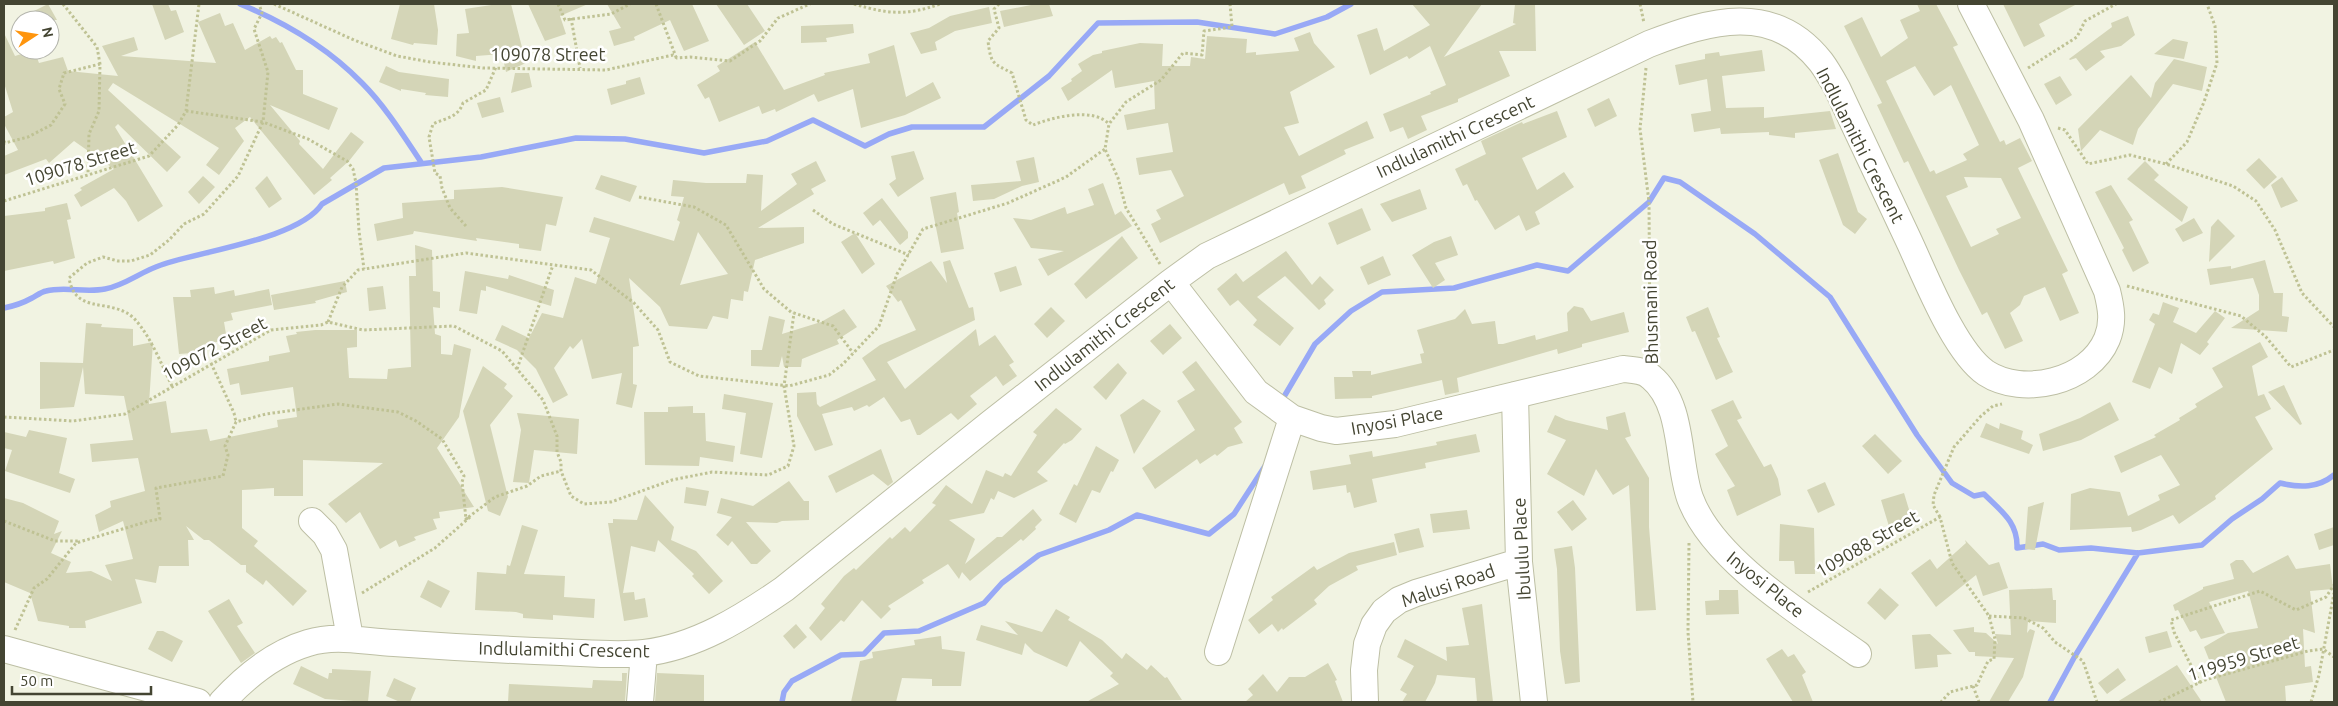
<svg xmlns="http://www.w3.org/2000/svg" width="2338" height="706" font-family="Ubuntu,sans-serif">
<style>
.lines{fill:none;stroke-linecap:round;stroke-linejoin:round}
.stream{stroke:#98a9f6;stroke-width:5.5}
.building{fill:#d4d5b7;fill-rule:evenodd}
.minor-casing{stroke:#bdbfa4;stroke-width:28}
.path{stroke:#bfc294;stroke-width:3;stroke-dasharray:2.5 2.5;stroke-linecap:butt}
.minor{stroke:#fff;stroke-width:26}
.labels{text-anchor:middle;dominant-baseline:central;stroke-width:5;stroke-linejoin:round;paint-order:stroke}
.street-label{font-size:18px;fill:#444532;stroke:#fff}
</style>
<rect width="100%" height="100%" fill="#f1f3e2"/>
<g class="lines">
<path class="stream" d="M240,4C284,22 328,48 362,83C385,106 403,135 421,162
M4,308C14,306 23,303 32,298C36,296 41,292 46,291C65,286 84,293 105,289C124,286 142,271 161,265C201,251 299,239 322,204L384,168L481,157L576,138L625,139L704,153L767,141L813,120L865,146L889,134L912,127H984L1049,76L1098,23L1197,22L1275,34L1327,17L1351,4
M1285,395L1315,344L1351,311L1382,292L1454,288L1537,265L1568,271L1649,202L1664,178L1680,182L1755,234L1830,297L1917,435L1952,483L1974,496L1984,494C2001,511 2018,522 2017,548L2043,544L2059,550L2091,548L2138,553L2202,545L2232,519L2262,499L2280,483C2300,488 2318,488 2334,475
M782,702L784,692L792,681L841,655L864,654L884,633L919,631L984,603L1002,583L1039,555L1109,530L1137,515L1209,534L1234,514L1265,466
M2050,702L2075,656L2138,553"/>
</g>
<path class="building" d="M48,4L57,20H16Z
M152,4H168L171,11L176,10L184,32L165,40Z
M400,4H434L438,30L437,45L414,43L413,45L391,39Z
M498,4H511L526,63L506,72L502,54L476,56V61L456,56L457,34L469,33L465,9Z
M528,4H588L560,16L566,34L545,41Z
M607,4H692L709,41L684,51L670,20L634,37L635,40L614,46L609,31L621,28Z
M716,4H747L765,31L744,45Z
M1036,4H1049L1053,16L1004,27L1000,11Z
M1412,4H1482L1444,57L1516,24L1513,23L1515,4H1535L1536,51H1499L1510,76L1458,99V102L1421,116L1427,130L1408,139L1403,127L1390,132L1383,114L1431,94L1430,92L1446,85L1430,46L1409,59L1407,56L1370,75L1357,35L1377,28L1384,51L1430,25Z
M1917,4H1936L1958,45L1953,47L2000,142L2004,140L2006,145L2020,138L2032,161L2018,168L2068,271L2062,274L2079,313L2060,321L2045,287L2024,296L2020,305L2010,313L2023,341L2005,349L1987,312L1982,315L1959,270L1908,161L1904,163L1877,105L1882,103L1844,26L1862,17L1881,57L1908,38L1900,20L1920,11ZM1915,66L1934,96L1951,85L1979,145L1963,154L1967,160L1936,174L1934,170L1930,172L1886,81ZM1964,177L2001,178L2021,218L1996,229L1999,234L1971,247L1946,196L1968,187Z
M2003,4H2077L2039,24L2045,36L2024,47Z
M989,7L992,23L955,31L935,42L937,50L921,54L910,33L929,28L950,16Z
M220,13L225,26L233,23L245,50L270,36L272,39L276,37L280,43L282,42L296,70H303V94L338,108L329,130L270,105L300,141L299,144L323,169L351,132L364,142L349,161L330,178L332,180L314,195L250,117L235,128L244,141L219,175L206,165L219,148L113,83L108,90L181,157L167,172L118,124L115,127L163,206L138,222L126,201L114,188L81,207L74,195L82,190L80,188L114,169L74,141L49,163L46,159L4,175V156L18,150L4,124V117L13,112L4,83V33L15,56L34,50L39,63L63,57L68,71L118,76L102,46L134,37L138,50L121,56L216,63L198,22Z
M2128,16L2135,35L2121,46L2100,51L2105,57L2086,71L2076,58L2070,60L2069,59L2112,27L2111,23Z
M853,24L854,33L826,38L827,42L801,43V26Z
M1310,32L1314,43L1335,67L1290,92L1299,123L1284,127L1299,156L1367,121L1374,138L1344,150L1346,154L1301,176L1306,188L1289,195L1284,183L1160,243L1151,224L1161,219L1156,210L1184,196L1171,170L1139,175L1136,158L1173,152L1168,123L1127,130L1124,115L1155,109L1154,81L1115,88L1112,70L1068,101L1061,88L1072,81L1071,79L1082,71L1078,64L1093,55L1102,53V51L1140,43L1163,44L1162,66H1190L1191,57L1205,59L1207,36L1247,39L1246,53L1256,52V55L1299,51L1294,38Z
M2173,39L2188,42L2184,59L2154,54Z
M755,42L784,90L825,75L824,73L870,63L868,54L894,45L906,97L933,82L941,98L905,115L861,128L853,89L818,102L814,94L776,112L775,109L762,114L759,106L719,122L709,97L705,99L697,85L720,71L717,66Z
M1762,50L1765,71L1722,76L1726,108L1764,107V118L1830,111L1836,129L1795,133V138L1769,135V132L1721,134L1720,128L1694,132L1691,114L1711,111L1707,79L1679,85L1675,65L1705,59V54L1719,52L1720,56Z
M2174,59L2207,67L2202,91L2173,84L2138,129L2133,145L2100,130L2081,151L2078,129L2131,75L2151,98L2155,83Z
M386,66L399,72L449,79L448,97L425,95L426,93L401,89V91L379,82Z
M515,73H529L532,87L511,93Z
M2060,76L2072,95L2056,105L2044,84Z
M640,77L645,94L611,105L607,89L626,84V81Z
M500,97L504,112L482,118L477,103Z
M1609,98L1617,116L1595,127L1587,109Z
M1557,111L1567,137L1522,158L1537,190L1564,172L1574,187L1535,212L1540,224L1526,231L1519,215L1495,230L1477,200L1475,201L1467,184L1463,186L1455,169L1486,154L1481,141L1522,122L1523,124Z
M914,151L924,179L898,197L889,184L896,179L891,156Z
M1838,153L1858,212L1867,219L1855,234L1843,225L1819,160Z
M1034,157L1039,182L1022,186L994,199L973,201L971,185L1021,181L1016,161Z
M2259,158L2277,177L2264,189L2246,170Z
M816,161L826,181L811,189L814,194L758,228L804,227V243L755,260L748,292L744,291L743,301L731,299L728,319L713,316L707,329L669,326L660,307L629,278L639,346L633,347V384L637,385L632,408L616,404L622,373L592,379L582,339L573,349L570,346L554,368L568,395L553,403L536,369L517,350L495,340L502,325L529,338L542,313L563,318L575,277L596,284L610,238L589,232L594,217L674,241L680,222L677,220L684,197L671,196L673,180L706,183H746L747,174L763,175L761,211L797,184L791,174ZM698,232L728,274L680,285Z
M2145,161L2159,175L2154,180L2188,207L2182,222L2127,179Z
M601,175L637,186L630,202L595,189Z
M203,176L215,187L199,204L188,192Z
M267,176L282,199L269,208L255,188Z
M2282,177L2298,201L2281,208L2271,185Z
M1103,183L1115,215L1121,211L1132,226L1048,276L1038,259L1064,251L1031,248L1013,218L1031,220L1065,207L1067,214L1094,205L1088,189Z
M2111,185L2133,220L2129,222L2149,263L2133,272L2122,250L2124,248L2095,192Z
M502,187L563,197L556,226L546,224L541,251L519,248V244L476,238L477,241L414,231L413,234L377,241L374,224L403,218L402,203L454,199V190Z
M1420,189L1427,209L1392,222L1380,204Z
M956,192L959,212L957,213L964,249L941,253L930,197Z
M882,198L908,232V238L900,245L880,220L873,226L863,213Z
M67,203L71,219L67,220L75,258L54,264L53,261L4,271V216L45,211V208Z
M1362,208L1371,230L1337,245L1328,223Z
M2194,218L2203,233L2183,242L2175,229Z
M2218,219L2235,236L2209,262L2211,227Z
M855,233L875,264L862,274L841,242Z
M1122,236L1138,258L1086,299L1074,284Z
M1451,236L1458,255L1435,263L1445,280L1433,288L1412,255L1434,242Z
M415,245L432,250L433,291L440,292V308L433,307L435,334L441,336V354L452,355L454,344L471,349L459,417L437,448L474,507L439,512L440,518L433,519L437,529L414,537L416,540L399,547L396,540L380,549L360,512L346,523L328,504L383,463L303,460V496H274V488L242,490V528L258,541L254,546L307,591L293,606L266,580L263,585L246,572V565H241L209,540H204L186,526L194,540H188L189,566H159L156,583L135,579L142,603L85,621L86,628H69V626L38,621L30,593L4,582V498L23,503L59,521L54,534L62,531L51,553L71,562L66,573L91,571L112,581L105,565L133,559L123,521L99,532L95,515L111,507L110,501L145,491L138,458L92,462L90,444L133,440L124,396L85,394L83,367L74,407L40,409V362L83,363L86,323L102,324L101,327L133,329V346L153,342L149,404L166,401L171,433L207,429L210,441L278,427L277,420L297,417L293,387L241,395L239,383L230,385L227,369L269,361V356L290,352L286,336L297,334L296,332L315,330H357V347L347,348L349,378L387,379L388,369L411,367L409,276H416Z
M1286,251L1312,285L1320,276L1334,290L1324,300L1326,304L1319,310L1285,276L1257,297L1294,328L1280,346L1253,325L1257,320L1238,300L1230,306L1217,289L1236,273L1243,282Z
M1383,256L1391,275L1368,285L1360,267Z
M950,260L969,308L973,307L975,320L887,362L905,389L976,329L979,346L995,335L1014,362L1009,365L1017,376L1003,386L996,376L970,396L977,404L958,420L951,413L920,435H917L910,419L901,422L884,397L869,407L867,405L854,411L852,407L822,414L833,445L815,451L797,416V393L816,392L817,404L820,407L876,380L862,358L880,345L916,330L901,300L898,302L886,286L931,261L947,283L943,262Z
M2265,260L2274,293H2283L2282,316L2289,317L2287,332L2231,328L2259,310V295L2253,278L2210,285L2207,269L2231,266V269Z
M1016,266L1022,285L1000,292L994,273Z
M465,271L508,279L509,275L554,290L551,306L486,286V291L481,290L477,314L459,311Z
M345,281L347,292L315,301L316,303L274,310L271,295Z
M383,286L386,309L369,311L367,288Z
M214,287L215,294L234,290L235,296L269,289L272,305L231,313L233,320L224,322L227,340L206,344V352L179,354L173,297H191L190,290Z
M2163,302L2179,308L2173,322L2196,333L2215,311L2225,318L2207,342L2209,344L2200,355L2181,343L2172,374L2159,367L2150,389L2132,382L2155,324L2149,320L2153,313L2159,315Z
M1574,306L1583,308L1591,321L1624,312L1629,332L1582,344V347L1558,354L1557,349L1457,378L1459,392L1445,395L1442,380L1372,396V398L1335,399L1334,377H1353L1352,371H1371V375L1422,363L1420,354L1424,353L1417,330L1455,319L1465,309L1472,324L1495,321L1498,344H1503L1535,335L1536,340L1568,331L1567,313Z
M1051,307L1065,321L1047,338L1034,324Z
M1708,307L1720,337L1717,338L1733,372L1716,380L1695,331L1692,332L1686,317Z
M844,309L857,327L837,340L839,344L802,359L801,367H784L782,356L779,367L751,366V350H762L769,316L785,320L782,334L821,322Z
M1170,324L1182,338L1163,355L1150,341Z
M2260,342L2268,357L2252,366L2258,396L2264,394L2271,409L2255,417L2273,449L2215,496L2216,499L2179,524L2173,515L2141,530L2132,532L2131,527L2070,530L2071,494L2090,488L2120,492L2128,516L2160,500L2158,495L2180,485L2161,455L2121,473L2114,456L2156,437L2154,435L2180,420L2179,418L2197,407L2195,404L2223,387L2212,368Z
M1196,361L1242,422L1234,428L1243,443L1228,447L1217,456L1215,454L1200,464L1197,459L1155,489L1142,468L1195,430L1177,401L1195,390L1182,372Z
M1118,363L1127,373L1106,400L1093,387Z
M483,366L507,384L504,388L513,396L490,425L508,497L500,516L488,511L463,411Z
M2284,385L2302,424L2300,425L2268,392Z
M724,394L773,403L762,458L740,454L746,413L722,409Z
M1143,399L1161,411L1134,454L1120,415Z
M1733,400L1742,418L1737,420L1764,467L1771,464L1778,479L1781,495L1737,516L1727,490L1735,486L1715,454L1728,446L1711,410Z
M2110,402L2119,420L2081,440L2043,451L2039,434L2080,418Z
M693,406V413H705L706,441L735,446L733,462L700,457L699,466L645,465L644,412H668V407Z
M1056,408L1082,429L1072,440L1065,444L1064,443L1037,472L1048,481L1014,498L998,491L994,500L991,498L984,513L949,520L975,539L965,564L997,537H1002L1033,509L1042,520L1035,527L1036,529L1023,541L1021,539L970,581L962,572L959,579L948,564L922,580L924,583L888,606L891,609L881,619L862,600L844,622L841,620L821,641L809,628L825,608L821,604L844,576L854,568L856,570L890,537L892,539L905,527L910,532L936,505L932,503L946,485L972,504L986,470L1003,477L1005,473L1011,476L1037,435L1033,432Z
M1625,412L1631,436L1625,438L1649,478V527L1656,610L1636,611L1629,485L1613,495L1596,469L1584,496L1547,474L1566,440L1547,432L1555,415L1566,420L1608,430L1606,417Z
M517,413L579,419L577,454L534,450L529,483L513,482L521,430Z
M1986,423L1999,429L2000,423L2023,431L2021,439L2033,445L2029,454L1980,437Z
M29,430L67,438L59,473L75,479L70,493L5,471L12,450L4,448V432L26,437Z
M1476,434L1480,452L1425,463L1426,468L1372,479L1377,502L1354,508L1350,492L1347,493L1346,485L1313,490L1310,471L1351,464L1349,455L1372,451L1373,457L1437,445L1436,442Z
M1875,434L1902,461L1888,474L1862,446Z
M1096,446L1119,460L1113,472L1111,471L1100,493L1092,490L1076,523L1059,514L1074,484L1077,486Z
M881,449L893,482L888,486L873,474L836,493L828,476Z
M789,481L804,501H809V520L782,521L777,523L746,522L771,551L757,564H751L732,541L728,546L716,535L732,517L717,513L721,498L753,506Z
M1825,482L1835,505L1818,513L1807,490Z
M686,487L709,491L706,506L684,503Z
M1904,493L1914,526L1891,533L1881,500Z
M645,495L674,527L671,540L696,551L723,581L709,594L692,576L694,574L658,540L655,552L631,546L623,593L634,592L635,600L645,598L648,617L624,621L608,523H613V519L637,520Z
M1573,500L1587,519L1572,531L1557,512Z
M2044,502L2035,550L2025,549L2028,507Z
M1467,510L1470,529L1433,533L1430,514Z
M1780,524L1814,528L1815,574H1795L1794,561H1779Z
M522,525L538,530L524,574L565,576L564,597L595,599L594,618L553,615V620L523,618V614L516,612L475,610L477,572L506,574L507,565L510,566Z
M2334,527V545L2319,550L2314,534Z
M1419,528L1424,547L1399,553L1394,534Z
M1965,540L1989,565L1999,562L2008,588L1983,596L1976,575L1936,607L1911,573L1930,559L1937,569L1966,543Z
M1394,542L1397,555L1356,566L1358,570L1329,586L1314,600L1317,604L1283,630L1282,628L1278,632L1272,624L1259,634L1248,620L1273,600L1271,597L1314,566L1317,570L1349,553Z
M1572,546L1575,568L1580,682L1565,684L1560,651L1557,569L1554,549Z
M2288,555L2296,569L2330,564L2333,589L2310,591L2315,633L2303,629L2305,667L2311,666L2313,682L2285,686L2286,701L2226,702L2204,647L2228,633L2258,628L2248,591L2209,602L2225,633L2201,639L2196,630L2190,632L2178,610L2175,611L2173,605L2203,589V587L2234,579L2230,564L2236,560H2243L2253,573Z
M428,580L450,591L441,608L420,597Z
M1880,588L1899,605L1885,620L1867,603Z
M2052,588L2053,600H2056V623L2028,621L2027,633L2030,629L2035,631L2023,677L2008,702H1989L2014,658L1975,656V652H1969L1953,630L1974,627V632L1986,633L1998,644L1995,634L2011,635L2009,590Z
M1719,590H1738L1739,614L1706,615L1705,601L1719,600Z
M229,599L243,623L237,626L255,653L241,663L208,611Z
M1482,604L1493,702H1477L1475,678L1437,675L1435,683L1425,702H1402L1407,694L1400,690L1414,666L1397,657L1405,639L1447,661L1446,647L1469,645L1462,608Z
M1056,609L1070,617L1068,620L1102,640L1122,659L1126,653L1147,670L1151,665L1165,678L1167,677L1182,700L1088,701L1119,684L1110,676L1113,673L1080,641L1067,667L1034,652L1025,643L1022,655L976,640L981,625L1018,635L1005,621L1042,632Z
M796,624L807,637L794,649L783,636Z
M157,631H163L183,641L172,662L148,649Z
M2167,631L2172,647L2149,653L2145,637Z
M1930,634L1952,654L1937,655L1938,667L1915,669L1912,635Z
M941,636L942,649L965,652L961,686H932V679L902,678L896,702H851L860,661L873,658L872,652L915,645L914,640Z
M1782,649L1788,657L1794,654L1806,672L1802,675L1813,702H1793L1766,659Z
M1328,663L1337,680L1335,681L1343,702H1245L1253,695L1248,689L1263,674L1277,692L1289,677H1305Z
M2177,665L2202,702H2117Z
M301,666L328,679L329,673H332V669L371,671L368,702L325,699L293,684Z
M2118,668L2126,680L2107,694L2098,683Z
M622,673H627L625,702H508L509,684L592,688L593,680L622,681Z
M657,673L704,675V702H655Z
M394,678L416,688L410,702H400L386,696Z"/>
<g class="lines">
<g class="minor-casing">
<path id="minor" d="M1171,282L1256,392L1292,418L1321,428L1336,431L1395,424L1623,369C1632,370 1644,370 1651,377C1684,404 1677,462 1690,498C1713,561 1805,616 1858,654
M1515,395L1519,562L1534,702
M312,521L325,534L334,550L350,638
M4,649L198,702
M1218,652L1292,418
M222,702C245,677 274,653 308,643C337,634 365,642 394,643C450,647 505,650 561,652C588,653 617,656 644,653C696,647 742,618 784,589L991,423L1171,282L1207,256L1649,44C1709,21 1773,1 1821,62C1827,70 1832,79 1837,88C1861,138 1884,189 1908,239C1925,275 1954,351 1986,373C2023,397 2089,382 2107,339C2114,322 2111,307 2107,291L2031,120L1971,4
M640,702L644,653
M1365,702L1364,670L1367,644L1374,625L1384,611L1399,600L1416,593L1519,562"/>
</g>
<path class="path" d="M63,4L97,47L100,64L99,111L89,134L88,173
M274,4L354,40L397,56L430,62L483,68L606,70L673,55L677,58L690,57L730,61L760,41L778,18L810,4
M558,4L565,20L611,14L630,4
M656,4L676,57
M854,4C888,14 906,16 940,4
M999,4L994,9L999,28L988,41C991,65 993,63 1012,73L1026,120L1033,125C1053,117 1093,107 1109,124
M1640,4L1644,23
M571,18L580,68
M1646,68L1640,129L1649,202L1650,351
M2028,68L2077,37L2085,21L2116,4
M186,111L263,122L308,139L347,161L353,169L356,183L359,231L364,269
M2058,128L2065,130L2088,164L2130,155L2166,164L2233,186L2256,201L2275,230L2302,293L2334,327
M4,141L5,143L28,137L51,125L65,104L59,89L64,73L100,64
M2166,164L2187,142L2204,102L2217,63L2215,26L2207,4
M639,197L694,207L726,225L764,289L791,312L833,326L853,353
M4,201L149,156L178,125L186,111L199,4
M813,210L833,224L909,255
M466,226L450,208L442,188L440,176L435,173L429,137L433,124C445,118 458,118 463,103L486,90L496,67
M1160,264L1126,208L1118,178L1105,149L1109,124L1126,102L1161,80L1183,53L1202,55L1204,31L1232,27L1230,4
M2127,286L2241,316L2266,337L2291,367L2334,350
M328,322L342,287L358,270L466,253L591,270L634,303L658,330L670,362L699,376L789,386L829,375L843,364L879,326L897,274L923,229L1008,203L1066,177L1105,149
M211,363L234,413L236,422
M517,369L553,265
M172,386C162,366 146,324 127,313C103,300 75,312 69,278L87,263L103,257L118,261H131L150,255L169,240L184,224L204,214L238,176L263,122L268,72L254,29L262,13L259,4
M4,417L73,421L125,414L271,330L321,325L328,322L363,330L454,326L502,351L543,400L557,436V452L561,462V471L571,496L584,504L611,502L672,480L712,472L768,475L788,466L794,446L784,386L794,313
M1940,517L1933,505L1934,495L1954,447L1981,416L1993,406L2002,404
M4,521L55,541H79
M1689,543L1688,632L1693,702
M1808,592L1940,517L1952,563L1989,616L1995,639L1994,659L1988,661L1977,685L1950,692L1941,702
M362,593L435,548L470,517L466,519L495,497L527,486L541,476L561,471
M1989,616L2024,618L2043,628L2055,642L2083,661L2097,702
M15,630L34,588L47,579L76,543L149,521L160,519L156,488L223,476L228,455L225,446L236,422L266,414L338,404L398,412L416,421L442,439L464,476L462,482L466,519
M2200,683L2174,632L2171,620L2260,591L2296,610L2326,597L2334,585
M1973,686L1979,702
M2159,702L2205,680L2308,651L2323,649L2334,657
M2311,702L2319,675L2334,593"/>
<use href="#minor" class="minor"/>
</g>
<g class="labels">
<g class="street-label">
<text x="548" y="54">109078 Street</text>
<text transform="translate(1455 136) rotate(-25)">Indlulamithi Crescent</text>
<text transform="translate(1861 145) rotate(63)">Indlulamithi Crescent</text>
<text transform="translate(80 163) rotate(-17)">109078 Street</text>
<text transform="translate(1650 302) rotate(-91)">Bhusmani Road</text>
<text transform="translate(1104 334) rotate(-38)">Indlulamithi Crescent</text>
<text transform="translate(214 348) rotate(-28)">109072 Street</text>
<text transform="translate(1397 420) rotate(-10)">Inyosi Place</text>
<text transform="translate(1867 543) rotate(-30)">109088 Street</text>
<text transform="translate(1521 549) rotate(-93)">Ibululu Place</text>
<text transform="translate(1766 584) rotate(39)">Inyosi Place</text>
<text transform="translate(1448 585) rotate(-19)">Malusi Road</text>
<text transform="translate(564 649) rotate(1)">Indlulamithi Crescent</text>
<text transform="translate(2243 658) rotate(-17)">119959 Street</text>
</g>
</g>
<rect width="2338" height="706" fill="none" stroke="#444532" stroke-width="10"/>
<g transform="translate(35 35) rotate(78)"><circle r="24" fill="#ffffff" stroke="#b4b5ad"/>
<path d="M0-4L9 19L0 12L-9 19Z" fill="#ff950d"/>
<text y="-8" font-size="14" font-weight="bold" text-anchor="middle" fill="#444532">N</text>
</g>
<path d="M12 686v8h139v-8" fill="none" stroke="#444532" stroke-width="2.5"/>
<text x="20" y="686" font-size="15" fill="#444532" stroke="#ffffff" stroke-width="4" paint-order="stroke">50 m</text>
</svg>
